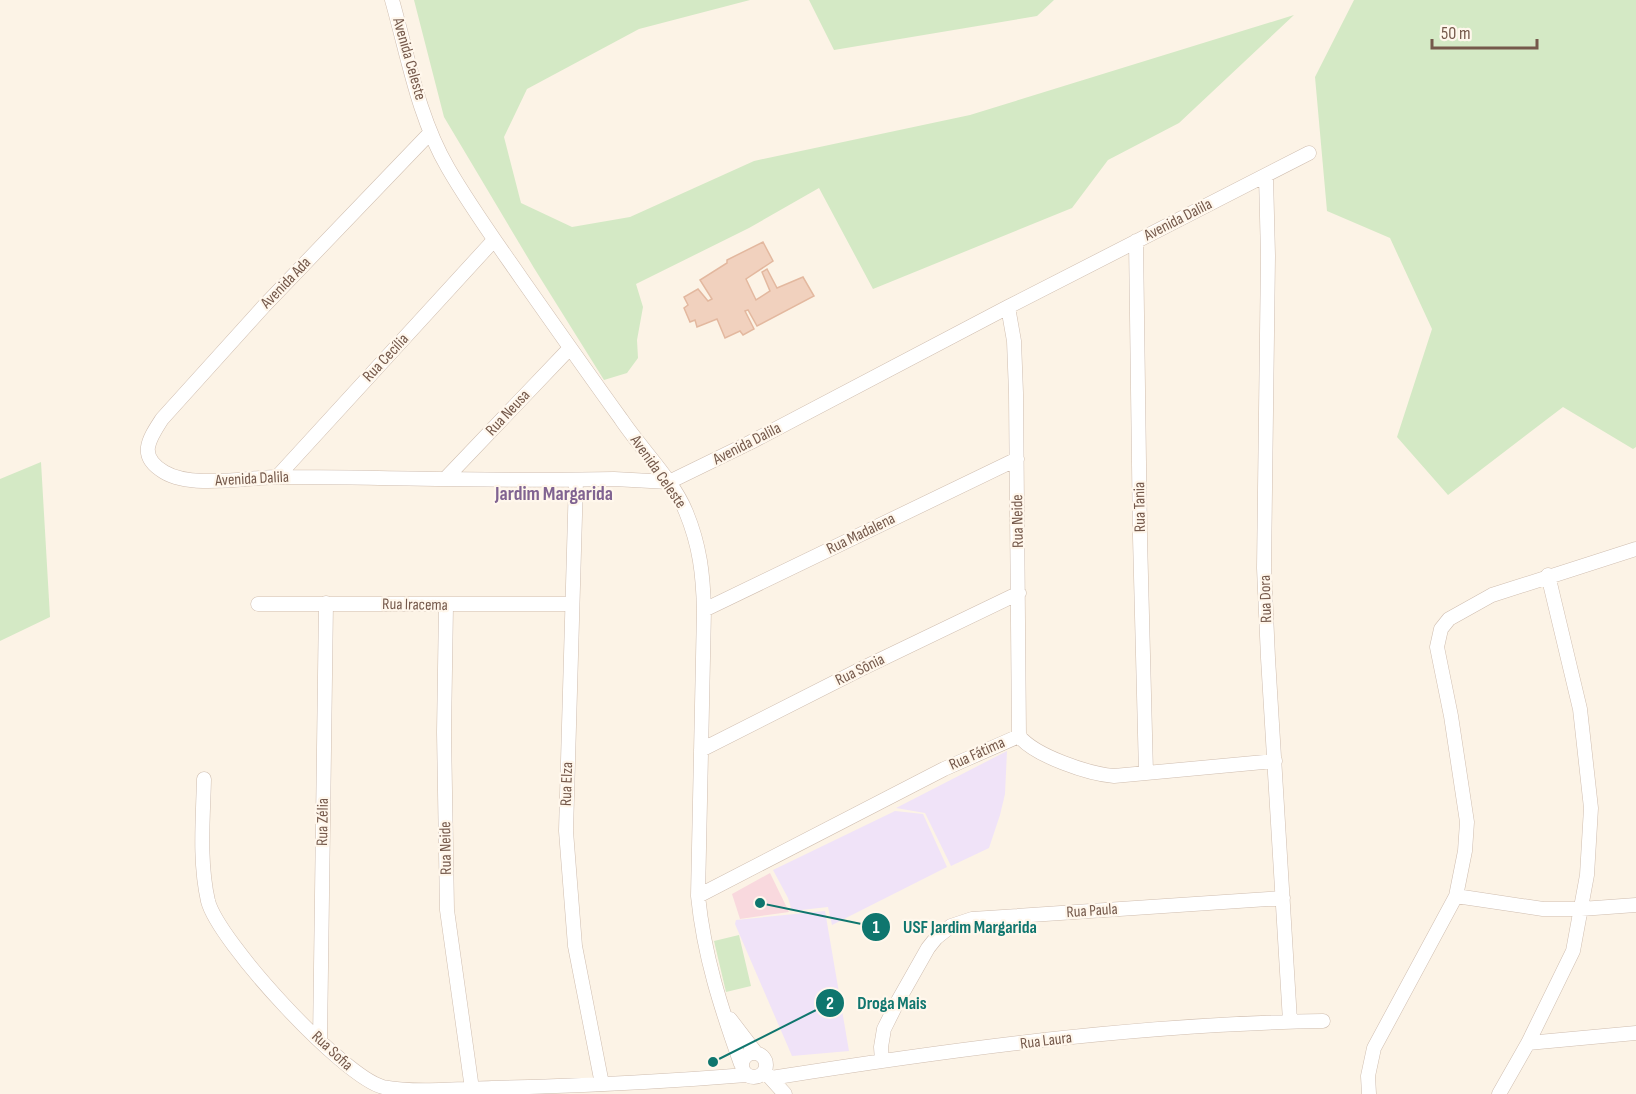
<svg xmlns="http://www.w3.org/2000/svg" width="1636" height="1094" font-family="'Sofia Sans Condensed',sans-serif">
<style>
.education{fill:#f0e3f8}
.medical{fill:#f9d9de}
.green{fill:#d4e9c5}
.building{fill:#f1d1be;stroke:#e3b89f;stroke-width:1.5}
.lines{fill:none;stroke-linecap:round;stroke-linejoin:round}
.minor-casing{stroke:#cfbdaf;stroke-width:15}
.minor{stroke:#fff;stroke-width:14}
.labels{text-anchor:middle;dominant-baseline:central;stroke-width:4.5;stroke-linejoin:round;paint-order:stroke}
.street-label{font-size:16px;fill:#75594b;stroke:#fff7ec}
.quarter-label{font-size:20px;font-weight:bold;fill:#806391;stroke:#fff7ec}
.leader{fill:none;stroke:#0f766e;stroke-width:2}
.callout-dot{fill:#0f766e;stroke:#fff7ec;stroke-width:2}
.mark-label{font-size:18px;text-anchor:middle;font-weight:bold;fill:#fff}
.callout-label{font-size:18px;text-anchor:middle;font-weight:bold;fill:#0f766e;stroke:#fff7ec;stroke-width:4.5;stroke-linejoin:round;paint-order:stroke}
</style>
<rect width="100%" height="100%" fill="#fcf3e6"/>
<path class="education" d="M1007,751L1005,794L1000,815L989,848L951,866L925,813L896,808Z
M895,811L923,814L947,867L832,925L828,907L792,911L788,898L773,870Z
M825,911L849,1051L792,1056L735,924L736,920Z"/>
<path class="medical" d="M770,873L789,912L740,919L732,894Z"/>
<path class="green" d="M414,0H750L639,29L527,89L504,137L521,203L572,227L630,217L754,161L970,115L1294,15L1179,123L1108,160L1072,208L873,289L819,188L749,228L636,284L643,307L637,340L638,358L627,373L604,380L534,268L444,117Z
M809,0H1054L1037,16L834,50Z
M1354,0H1636V447L1633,449L1563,407L1448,495L1397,437L1432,329L1390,238L1327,211L1315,77Z
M41,462L50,617L0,641V479Z
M739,935L751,986L726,992L714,941Z"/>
<path class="building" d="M763,242L773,261L746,279L756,300L770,291L762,272L767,269L777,288L803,277L814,296L757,326L748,310L745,311L754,329L743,335L740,331L725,338L717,319L697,327L695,320L690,322L684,308L688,305L684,297L698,289L708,301L712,299L700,280L727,263V260Z"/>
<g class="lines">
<g class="minor-casing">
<path id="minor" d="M392,0C408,56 418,117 448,168C470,206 496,242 521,278C554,325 587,372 621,419C641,449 673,480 686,512C700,546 703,574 704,610L698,896C704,956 721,1008 741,1064
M430,133L264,306L162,419C149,439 137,456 164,472C192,489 248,477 281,477C392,477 503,482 614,479L669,482L751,442L1008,307L1309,153
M1266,176L1268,256L1264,568L1268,658L1290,1021
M1136,241L1140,537L1146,773
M1008,307L1014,341L1016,393L1019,736
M277,477L494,240
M446,478L570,348
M576,480L566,831L575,946L602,1084
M258,604H571
M446,606L444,732L447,910L472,1089
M704,610L1017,459
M1019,736C1035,756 1089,774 1114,776L1275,761
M701,750L861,669L1019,593
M204,779C203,819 199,861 208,901C218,941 343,1077 383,1087C412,1093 461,1089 492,1088C577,1086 661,1082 746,1075
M698,896L944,769L1019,736
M1456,896L1543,909H1581L1636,905
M730,1019L756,1053
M320,1041L326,603
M1528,1043L1636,1033
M742 1065a12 12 0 1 1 24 0a12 12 0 1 1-24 0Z
M882,1061L881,1047L884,1029L898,1001L928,948L936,938L951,926L972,919L1283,898
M766,1073L785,1094
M771,1078C953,1049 1138,1024 1323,1021
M1369,1094L1368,1076L1374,1048L1456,896L1465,851L1467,822L1451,716L1437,647L1441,629L1449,619L1492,595L1636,549
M1499,1094L1528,1043L1573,951L1587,875L1591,808L1580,709L1548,575"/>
</g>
<use href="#minor" class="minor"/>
</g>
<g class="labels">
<g class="street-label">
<text transform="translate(409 59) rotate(74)">Avenida Celeste</text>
<text transform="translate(1178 220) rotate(-27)">Avenida Dalila</text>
<text transform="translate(286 283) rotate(-46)">Avenida Ada</text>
<text transform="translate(386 358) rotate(-47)">Rua Cecília</text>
<text transform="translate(508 413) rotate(-47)">Rua Neusa</text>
<text transform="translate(747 444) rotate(-27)">Avenida Dalila</text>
<text transform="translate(658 472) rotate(55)">Avenida Celeste</text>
<text transform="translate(252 479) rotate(-3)">Avenida Dalila</text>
<text transform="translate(1140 507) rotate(-91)">Rua Tania</text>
<text transform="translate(1018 521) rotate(-91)">Rua Neide</text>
<text transform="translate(861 534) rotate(-26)">Rua Madalena</text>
<text transform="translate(1266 599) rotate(-92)">Rua Dora</text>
<text transform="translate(415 605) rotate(1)">Rua Iracema</text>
<text transform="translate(860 670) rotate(-26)">Rua Sônia</text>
<text transform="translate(977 754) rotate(-24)">Rua Fátima</text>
<text transform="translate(567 784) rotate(-88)">Rua Elza</text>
<text transform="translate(323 822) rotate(-89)">Rua Zélia</text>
<text transform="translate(446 848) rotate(-91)">Rua Neide</text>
<text transform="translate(1092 911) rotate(-4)">Rua Paula</text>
<text transform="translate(1046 1041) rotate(-7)">Rua Laura</text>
<text transform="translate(332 1051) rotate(43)">Rua Sofia</text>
</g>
<g class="quarter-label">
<text x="554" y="494">Jardim Margarida</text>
</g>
</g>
<path class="leader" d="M760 903L876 927M713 1062L830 1003"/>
<g class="callout-dot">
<circle cx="760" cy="903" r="6"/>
<circle cx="713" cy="1062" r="6"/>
<circle cx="876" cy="927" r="15"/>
<circle cx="830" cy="1003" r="15"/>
</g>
<g class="mark-label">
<text x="876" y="933">1</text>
<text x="830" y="1009">2</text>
</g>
<g class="callout-label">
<text x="970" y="933">USF Jardim Margarida</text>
<text x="892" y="1009">Droga Mais</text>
</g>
<path d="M1432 39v9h105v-9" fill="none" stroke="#75594b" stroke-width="3"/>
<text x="1441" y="39" font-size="18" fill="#75594b" stroke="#fff7ec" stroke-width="4.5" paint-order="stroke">50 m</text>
</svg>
